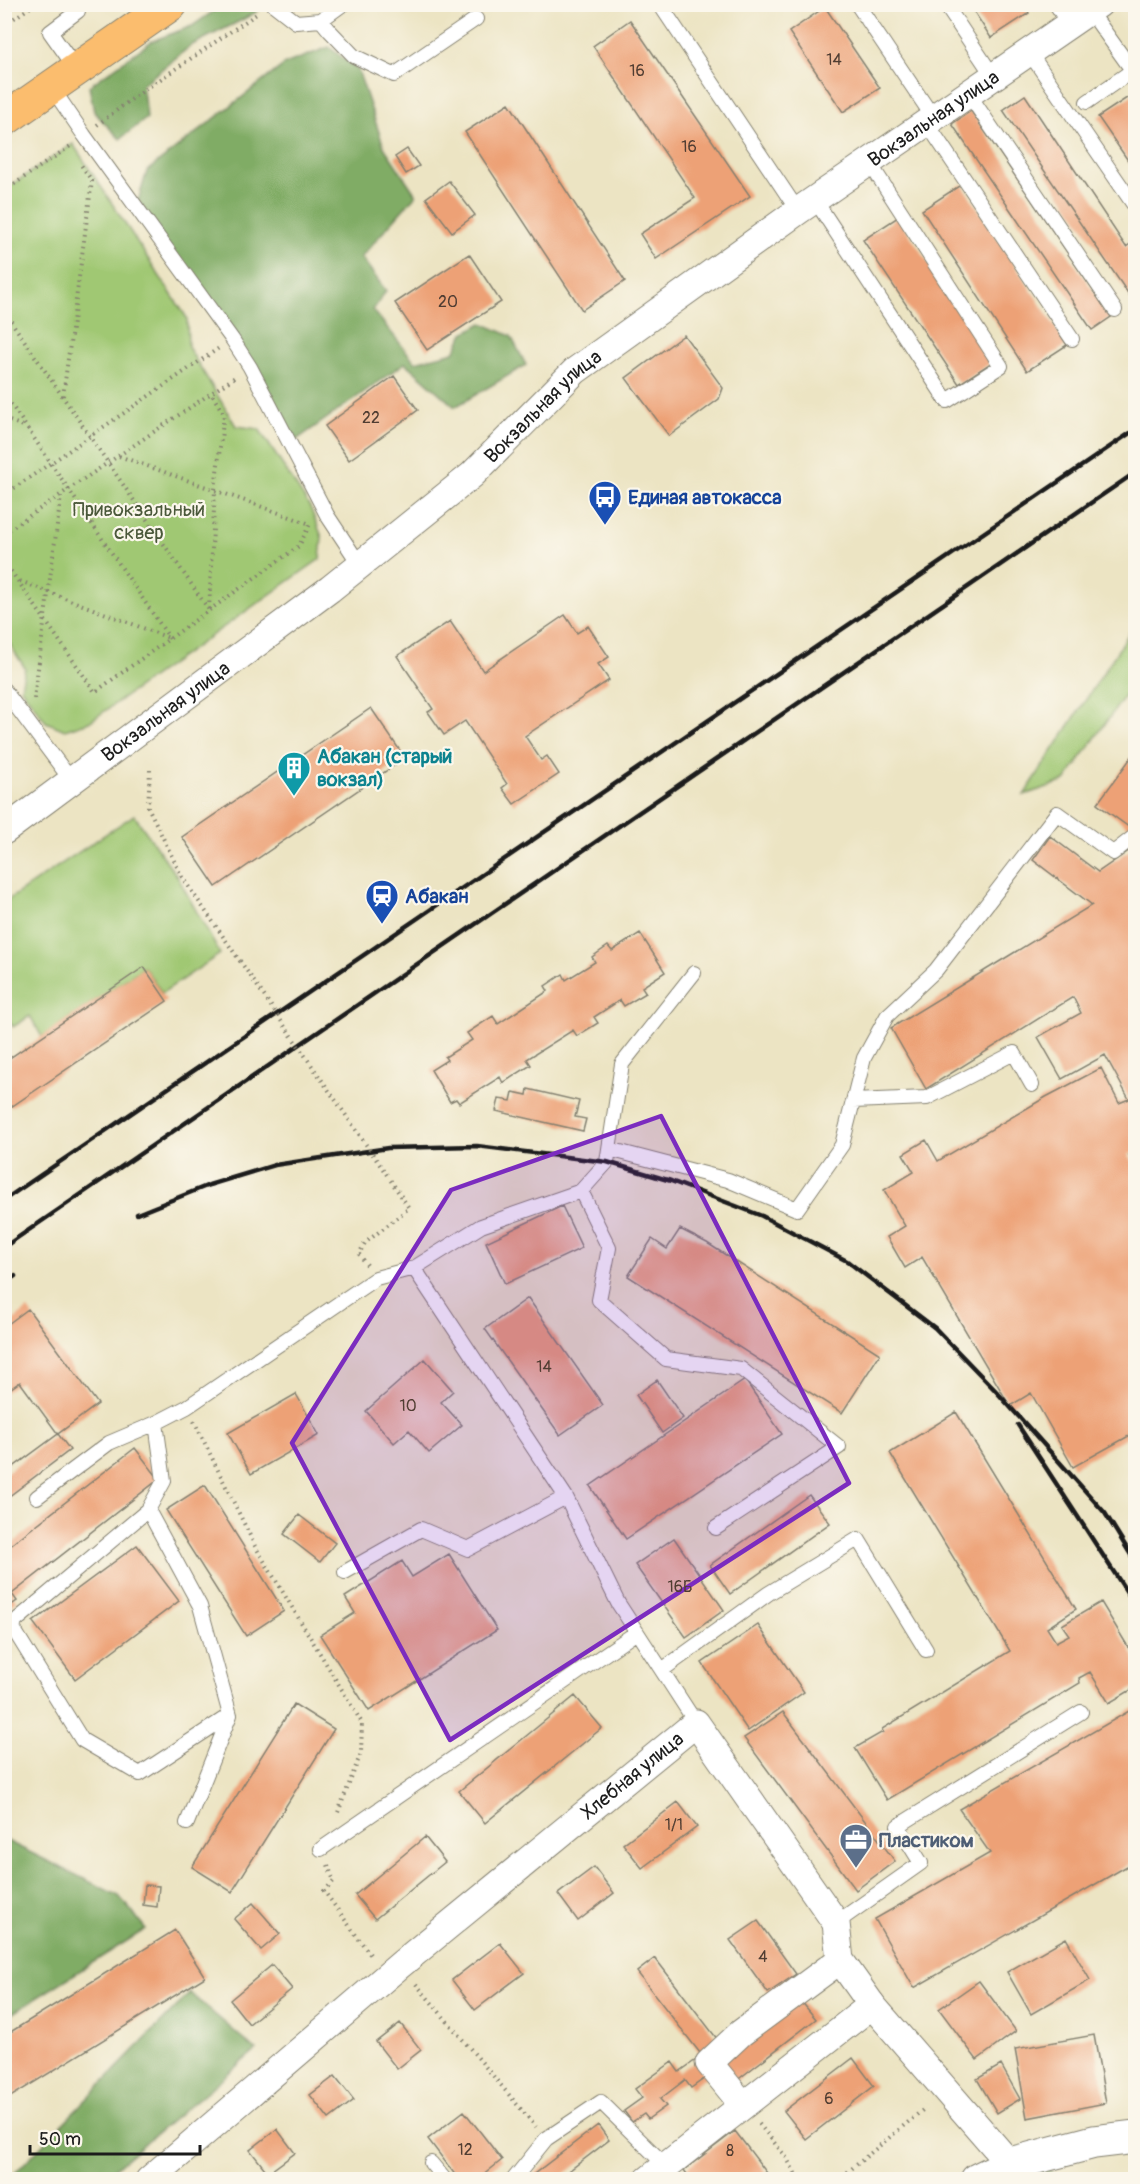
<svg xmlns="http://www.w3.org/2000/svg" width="1140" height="2184" font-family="Pangolin,sans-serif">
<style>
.green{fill:#a0c873;stroke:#5e7248;stroke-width:1.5}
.forest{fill:#80ac65;stroke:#4e6440;stroke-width:1.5}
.building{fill:#eda176}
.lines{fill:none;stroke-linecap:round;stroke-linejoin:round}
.service-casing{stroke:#848070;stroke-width:16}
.minor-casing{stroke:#848070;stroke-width:29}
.tertiary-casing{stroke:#848070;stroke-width:35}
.primary-casing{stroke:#848070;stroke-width:35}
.path{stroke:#848070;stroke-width:4;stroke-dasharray:1.5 4.5;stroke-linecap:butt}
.service{stroke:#fff;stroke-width:14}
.minor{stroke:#fff;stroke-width:27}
.tertiary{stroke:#fff;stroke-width:33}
.primary{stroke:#fbbd6e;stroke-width:33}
.rail{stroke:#1c1c1c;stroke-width:4.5}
.path-bridge{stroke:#848070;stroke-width:4;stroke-dasharray:1.5 4.5;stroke-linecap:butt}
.marked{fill:#7b2cbf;fill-opacity:0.2;stroke:#7b2cbf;stroke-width:4.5;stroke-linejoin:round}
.labels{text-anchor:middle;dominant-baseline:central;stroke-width:4.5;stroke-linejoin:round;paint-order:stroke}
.number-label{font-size:16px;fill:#503d32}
.street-label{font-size:20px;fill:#1c1c1c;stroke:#fbf7ec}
.transit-label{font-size:20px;font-weight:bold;fill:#164399;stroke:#fbf7ec;text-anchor:start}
.park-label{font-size:20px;fill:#4a583a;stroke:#fbf7ec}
.culture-label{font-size:20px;font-weight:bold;fill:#0d838f;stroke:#fbf7ec;text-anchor:start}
.service-label{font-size:20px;font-weight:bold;fill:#4e5e75;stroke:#fbf7ec;text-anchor:start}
</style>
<rect width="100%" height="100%" fill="#fbf7ec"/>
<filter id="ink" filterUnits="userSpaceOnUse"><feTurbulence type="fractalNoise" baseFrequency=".0167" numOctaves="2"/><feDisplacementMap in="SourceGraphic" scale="12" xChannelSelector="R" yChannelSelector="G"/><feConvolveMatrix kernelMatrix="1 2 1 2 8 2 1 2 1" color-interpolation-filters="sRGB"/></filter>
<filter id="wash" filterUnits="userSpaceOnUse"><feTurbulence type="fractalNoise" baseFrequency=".008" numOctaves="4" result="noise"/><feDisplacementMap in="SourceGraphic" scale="24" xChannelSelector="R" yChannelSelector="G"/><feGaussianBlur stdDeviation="1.35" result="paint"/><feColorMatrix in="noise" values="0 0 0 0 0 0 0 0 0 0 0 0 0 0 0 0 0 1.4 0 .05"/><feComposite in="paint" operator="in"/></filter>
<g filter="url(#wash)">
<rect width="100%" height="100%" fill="#ece4c3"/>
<path class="green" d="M73,144L187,318L188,347L236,426L259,429L310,507L322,537L320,559L89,722L65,730L46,722L21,688L25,668L5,637L4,190Z
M1135,624V681L1065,781L1024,795Z
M134,815L177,876L220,954L162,993L144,967L42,1037L30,1016L13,1027L5,1014V902Z"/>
<path class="forest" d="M224,4L260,5L258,11L244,19L192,45L142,85L147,118L120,139L94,112L89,86L152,41L192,26Z
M329,47L358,70L384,147L416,195L361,257L386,291L373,310L415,362L454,352L464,333L482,323L511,336L526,365L455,407L405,363L295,441L138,201L147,171L285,64Z
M5,1840L119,1896L146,1929L5,2018Z
M190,1993L256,2050L102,2179H9Z
M1048,2167L1056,2176V2179L1013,2180Z"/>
<g id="blocks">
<path class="building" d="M969,4H1023L1029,13L991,38Z
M825,7L880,88L843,112L789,32Z
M630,20L750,196L656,259L640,234L695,198L593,46Z
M1136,92V172L1098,117Z
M1025,95L1126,247L1136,240V305L1003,110Z
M509,103L625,281L582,310L465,132Z
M971,111L1111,317L1092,330L952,124Z
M407,149L419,166L406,174L395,157Z
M449,181L475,215L452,232L426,198Z
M962,184L1067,345L1027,371L922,210Z
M898,217L994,361L959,384L863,240Z
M469,254L501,302L427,350L395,303Z
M684,335L723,388L719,399L669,436L626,378Z
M394,376L418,410L349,460L325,426Z
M565,615L577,633L588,626L609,657L598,664L609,680L525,736L541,760L547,756L559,774L514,804L502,788L507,784L465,721L444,735L428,712L433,709L397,656L450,621L483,671Z
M371,708L405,758L216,887L182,837Z
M1136,751V827L1133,830L1097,804Z
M1050,836L1098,872L1136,846V1009L1133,1010L1136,1015V1151L1129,1155L1136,1166V1432L1073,1467L1031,1393L1010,1406L922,1257L905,1268L887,1237L905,1226L884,1190L914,1172L903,1154L926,1140L938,1161L1046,1097L1101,1068L1119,1103L1129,1099L1105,1055L1062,1079L1038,1037L1081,1013L1073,997L926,1089L891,1028L1092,905L1033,860Z
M640,933L665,972L642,987L646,993L624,1006L620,1000L594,1017L598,1023L577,1036L573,1030L527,1059L531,1065L503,1083L500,1077L459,1103L456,1099L450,1102L431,1070L447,1060L445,1057L472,1040L467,1033L493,1016L498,1024L548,991L545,986L563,974L566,980L595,962L592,957L608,946L612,951Z
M144,967L167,1001L11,1107L4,1098V1062Z
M528,1089L579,1101L575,1117L586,1119L583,1131L496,1111L499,1099L511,1101L513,1092L527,1095Z
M562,1206L582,1248L505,1284L486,1242Z
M680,1229L707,1243L880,1354L842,1413L628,1276L652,1239L667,1249Z
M528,1298L603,1405L560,1435L485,1329Z
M28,1309L98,1404L58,1434L70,1450L4,1500V1474L58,1434L20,1382L4,1393V1327Z
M425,1359L453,1391L441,1402L462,1425L429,1453L409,1430L394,1443L366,1411Z
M657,1380L683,1418L662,1433L636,1395Z
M745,1380L782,1434L626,1539L590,1486Z
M296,1394L319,1435L251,1474L228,1433Z
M956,1412L1076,1609L1047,1628L1056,1642L1069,1635L1062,1625L1101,1602L1136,1660V1687L1109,1703L1090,1672L1079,1678L1080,1683L887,1800L855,1748L883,1732L882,1729L1010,1651L890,1453Z
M135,1448L159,1479L12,1594L17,1601L4,1610V1550Z
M205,1485L284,1611L246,1636L166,1510Z
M809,1495L830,1523L730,1594L710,1565Z
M299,1515L335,1543L320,1562L284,1534Z
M674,1538L724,1610L686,1637L635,1565Z
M137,1545L179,1601L75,1679L33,1622Z
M449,1554L497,1630L369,1711L320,1635L355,1613L345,1597L402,1561L412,1577Z
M758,1625L804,1692L748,1731L702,1663Z
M575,1696L602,1728L485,1823L459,1791Z
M294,1704L334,1729L232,1892L192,1867Z
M1136,1707V1861L914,1988L875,1919L990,1853L959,1809Z
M783,1712L895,1861L856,1890L744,1738Z
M678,1802L697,1827L642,1868L623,1844Z
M425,1837L445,1862L375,1919L355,1895Z
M594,1867L614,1893L578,1921L558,1894Z
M1136,1879V1904H1134L1133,1880Z
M145,1885L159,1886L157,1907L143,1905Z
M253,1903L280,1934L261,1950L234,1919Z
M758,1921L796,1974L768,1993L730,1940Z
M175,1930L205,1977L4,2101V2036Z
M1066,1938L1090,1980L1031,2014L1007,1972Z
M500,1943L524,1973L475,2010L452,1980Z
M655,1958L718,2040L700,2053L637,1972Z
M272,1965L292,1989L249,2024L230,2000Z
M979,1981L1016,2031L977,2060L939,2009Z
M800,2000L816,2019L736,2081L721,2061Z
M400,2023L421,2050L397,2069L376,2042Z
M1094,2035L1106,2103L1027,2118L1015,2049Z
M853,2058L874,2086L806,2139L784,2111Z
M696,2060L708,2076L691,2088L685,2080L660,2099L666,2106L648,2119L644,2114L632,2122L624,2111L642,2098L635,2089L672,2062L679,2072Z
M1001,2065L1020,2099L997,2113L977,2079Z
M335,2076L354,2100L329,2119L310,2095Z
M464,2111L502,2160L477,2180H459L428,2139Z
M598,2125L609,2140L557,2180H538L534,2174Z
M277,2129L295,2153L268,2173L250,2150Z
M735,2131L767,2173L758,2180H691L684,2170Z"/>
</g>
</g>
<g filter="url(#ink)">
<use href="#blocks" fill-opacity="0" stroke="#848070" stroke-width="1.5"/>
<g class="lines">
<g class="service-casing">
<path id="service" d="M273,4L296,22L321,20L330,31L354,56L394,75L476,19
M857,4L933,117
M945,4L993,76
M1056,4L1069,25
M661,6L798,211
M1090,11L1132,70
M321,20L343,4
M1029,52L1134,205L1136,204
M77,70L50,32L78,11
M52,88L84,135L232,339L250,367L327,515L360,565
M968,93L1115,310
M1087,102L1136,68
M926,122L1072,339
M815,200L947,401L1001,366L869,162
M4,690L71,780
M853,1101L927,1098L1014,1053L1032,1085
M609,1149L728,1180L797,1209L842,1145L864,1058L887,1016L936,970L1057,813L1113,853L1136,835
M581,1191L607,1162L622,1064L694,973
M414,1268L481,1226L581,1191L609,1248L599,1300L666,1359L741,1369L839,1447L716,1528
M156,1423L164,1481L148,1510L11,1625L82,1740L140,1774L230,1715
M37,1497L109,1443L156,1423L187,1407L376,1278L414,1268L566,1497L618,1603L696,1723
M148,1510L200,1606L230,1715L187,1823
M345,1572L421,1529L468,1549L566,1497
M662,1670L769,1593L858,1539L926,1650
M321,1849L637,1632
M836,1923L921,1863L898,1826L1081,1712
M431,2163L445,2180
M513,2180L546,2139L601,2102L666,2166"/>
</g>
<g class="minor-casing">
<g id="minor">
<path id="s1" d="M4,831L330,589L472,475L575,371L798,211L1099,4"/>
<path d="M743,2105L709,2063L741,2033L840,1960"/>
<path id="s2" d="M149,2180L400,1965L696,1723L836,1923L840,1960L872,2005L1010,2164"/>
<path d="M648,2180L872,2005"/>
</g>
</g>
<g class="tertiary-casing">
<path id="tertiary" d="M977,2180L1010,2164L1094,2142L1136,2137"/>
</g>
<g class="primary-casing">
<path id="primary" d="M4,120L171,4"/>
</g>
<path class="path" d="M4,25L35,4
M97,125L140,93L258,13
M4,191L72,145
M4,311L209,610
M4,394L170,639
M63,396L92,181L81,165
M4,419L26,427
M4,495L219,348
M4,533L235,377
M4,561L95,692L299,546L310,524L119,456
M20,581L169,638
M209,609L215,489L224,414L211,393
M34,699L61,496
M150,770L148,807L182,877L240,961
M367,1265L359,1254L365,1243L409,1208L389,1178
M194,1421L255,1546L362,1723L361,1753L337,1815
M328,1865L334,1881L324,1891L372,1957
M416,1984L536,2127
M759,2124L786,2157L799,2180
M838,2180L924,2109"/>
<use href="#service" class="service"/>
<use href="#minor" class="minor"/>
<use href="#tertiary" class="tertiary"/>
<use href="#primary" class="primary"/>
<path class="rail" d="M4,1200L1136,429
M137,1214L209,1185L275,1165L388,1148L477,1146L607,1162L671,1181L762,1216L847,1261L935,1328L995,1390L1105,1513L1136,1563
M4,1247L1136,472
M4,1283L15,1276
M1018,1425L1136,1606"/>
<path class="path-bridge" d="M240,961L389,1178"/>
</g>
</g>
<path class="marked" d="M661,1116L849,1483L450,1740L292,1443L451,1190Z"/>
<defs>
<g id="bus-pin" transform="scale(1.725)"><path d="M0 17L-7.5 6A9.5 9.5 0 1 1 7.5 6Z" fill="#1a4fb4" stroke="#fbf7ec"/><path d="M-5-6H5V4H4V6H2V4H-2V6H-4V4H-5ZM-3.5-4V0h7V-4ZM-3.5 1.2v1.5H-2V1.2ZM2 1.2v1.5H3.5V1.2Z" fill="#fff"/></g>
<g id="building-pin" transform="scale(1.725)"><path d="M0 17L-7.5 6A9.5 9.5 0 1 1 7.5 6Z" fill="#0f9aa8" stroke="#fbf7ec"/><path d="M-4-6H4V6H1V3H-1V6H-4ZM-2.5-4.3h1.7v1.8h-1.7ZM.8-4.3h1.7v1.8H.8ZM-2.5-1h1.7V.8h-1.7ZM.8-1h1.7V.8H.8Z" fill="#fff"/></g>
<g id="station-pin" transform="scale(1.725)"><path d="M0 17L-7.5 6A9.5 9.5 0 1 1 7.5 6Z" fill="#1a4fb4" stroke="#fbf7ec"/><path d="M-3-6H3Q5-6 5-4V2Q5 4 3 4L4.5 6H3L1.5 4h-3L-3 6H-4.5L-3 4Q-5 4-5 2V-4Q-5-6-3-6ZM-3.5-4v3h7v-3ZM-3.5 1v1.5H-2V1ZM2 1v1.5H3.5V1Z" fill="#fff"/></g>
<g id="office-pin" transform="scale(1.725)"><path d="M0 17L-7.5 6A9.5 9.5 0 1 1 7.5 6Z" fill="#5c6f8a" stroke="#fbf7ec"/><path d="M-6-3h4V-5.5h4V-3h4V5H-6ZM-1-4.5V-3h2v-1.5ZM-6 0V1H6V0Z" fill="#fff"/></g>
</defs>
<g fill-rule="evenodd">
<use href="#bus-pin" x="605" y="497"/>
<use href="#building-pin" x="294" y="768"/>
<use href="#station-pin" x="382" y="896"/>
<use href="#office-pin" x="856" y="1840"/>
</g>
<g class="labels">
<g class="number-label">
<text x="834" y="60">14</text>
<text x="637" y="71">16</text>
<text x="689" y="147">16</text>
<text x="448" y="302">20</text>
<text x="371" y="418">22</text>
<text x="544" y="1367">14</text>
<text x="408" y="1406">10</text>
<text x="680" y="1587">16Б</text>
<text x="674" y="1825">1/1</text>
<text x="763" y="1957">4</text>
<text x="829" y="2099">6</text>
<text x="465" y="2150">12</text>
<text x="730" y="2151">8</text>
</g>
<g class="street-label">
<text stroke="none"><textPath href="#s1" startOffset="1173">Вокзальная улица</textPath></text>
<text stroke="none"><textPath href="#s1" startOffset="687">Вокзальная улица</textPath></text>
<text stroke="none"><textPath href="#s1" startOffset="201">Вокзальная улица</textPath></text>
<text stroke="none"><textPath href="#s2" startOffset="630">Хлебная улица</textPath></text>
</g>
<g class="transit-label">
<text x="628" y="497">Единая автокасса</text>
<text x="405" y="896">Абакан</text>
</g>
<g class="park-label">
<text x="139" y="509">Привокзальный<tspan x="139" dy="23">сквер</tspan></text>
</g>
<g class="culture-label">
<text x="317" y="756">Абакан (старый<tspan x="317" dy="23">вокзал)</tspan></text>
</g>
<g class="service-label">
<text x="879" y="1840">Пластиком</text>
</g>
</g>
<rect width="1140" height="2184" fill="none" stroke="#fbf7ec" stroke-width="24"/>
<path d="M30 2145v9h170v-9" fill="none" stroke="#1c1c1c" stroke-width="3"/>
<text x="39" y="2145" font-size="18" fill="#1c1c1c" stroke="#fbf7ec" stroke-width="4.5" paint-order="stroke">50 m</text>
</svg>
